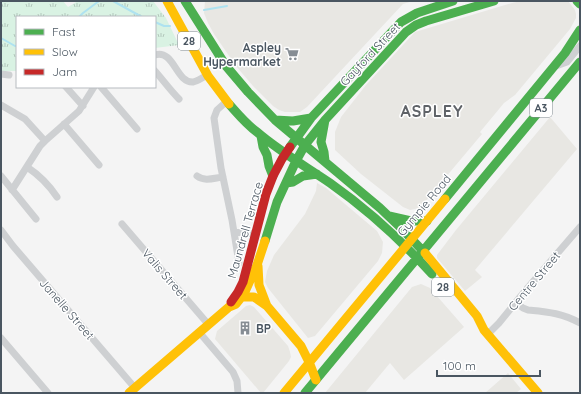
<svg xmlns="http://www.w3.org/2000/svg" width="581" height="394" font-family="Quicksand,sans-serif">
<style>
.commercial{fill:#e8e7e3}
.park{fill:url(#park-tufts)}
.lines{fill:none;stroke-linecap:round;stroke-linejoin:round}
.stream{stroke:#aee2f0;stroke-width:2}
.street{stroke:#ced0d2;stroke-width:7}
.fast{stroke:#4caf50;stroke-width:9}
.slow{stroke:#ffc107;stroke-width:9}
.jam{stroke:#c62828;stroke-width:9}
.labels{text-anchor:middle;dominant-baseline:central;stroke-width:3;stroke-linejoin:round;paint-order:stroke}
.shield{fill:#fff;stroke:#808990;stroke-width:1}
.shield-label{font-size:11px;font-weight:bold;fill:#4a5661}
.poi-label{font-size:12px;font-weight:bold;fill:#4a5661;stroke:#fff;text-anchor:end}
.street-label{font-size:12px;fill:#4a5661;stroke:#fff}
.district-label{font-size:16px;font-weight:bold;letter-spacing:1px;fill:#5f6368;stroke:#fff}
</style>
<defs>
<pattern id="park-tufts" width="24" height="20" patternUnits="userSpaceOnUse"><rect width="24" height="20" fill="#d9f2e3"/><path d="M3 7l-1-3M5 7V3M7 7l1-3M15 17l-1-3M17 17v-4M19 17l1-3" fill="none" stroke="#b2c7bb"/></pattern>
</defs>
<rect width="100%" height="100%" fill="#f4f4f4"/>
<path class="commercial" d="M205,1H413L403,4L307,107L300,112H285L279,110L273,106L253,86L236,66L214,34L208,23L204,13Z
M521,1H568L575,10L576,14V18L570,29L515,95L504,103L480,132L482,134L424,203L419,208L410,210L403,207L361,174L335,150V132L341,117L366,85L415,32L512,3Z
M550,117L577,149L475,270L482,277L465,291L437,258V255L456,230Z
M317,183L326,188L377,231L383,242L382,253L378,261L315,336L308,338L268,288L265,282L267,271L274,255L305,214L316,191Z
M421,284L430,288L464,327L404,380L390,363L365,393H325L412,287Z
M250,305L254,307L288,346L290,352L291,357L289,361L263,393H261L215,339L217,331L246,306Z
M508,373L521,389L516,393H485Z"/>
<path class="park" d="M1,1H63L68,7L78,1H153L166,18L179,45L155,48V17H17V71H1Z"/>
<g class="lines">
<path class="stream" d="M113,1L142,17
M204,10L227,6
M79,17L83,13L99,1
M155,22L164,26H170
M1,38L15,46H17"/>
<path class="street" d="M155,55C174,49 176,83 193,82C198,81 203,77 208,75
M556,66L567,62L580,46
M155,71C163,80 170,90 179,99
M1,74L9,75
M66,87L83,106
M101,87L137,129
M227,101L217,110L214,118L221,168L232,220L239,263
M1,105L25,119L45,141
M64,124L99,165
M27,167C39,175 49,185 57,197
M1,176L36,219
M197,176C205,182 214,178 223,177
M12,190L40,146L45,141L79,111L94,87
M122,224L208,324
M1,230L13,246L135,388
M234,232L255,234
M516,303L523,308L528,310C548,312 562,313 580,323
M199,332L233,372L237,381L238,393
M488,334L499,323L525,291L580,227
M1,338L48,393"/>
<path class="fast" d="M185,1L226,66L248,92L275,120L380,208L400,227L425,253
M577,1L580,4
M229,104C238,114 246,124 257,132C279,151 305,166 330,183C367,209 401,240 432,274
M275,120L293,121L311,118
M325,120L321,142L324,152L325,161
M261,136L263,147L267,155L269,166L273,176
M290,147L311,118L401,22L417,13L453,1
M286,183L293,182L303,176L317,174
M445,199L565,53L580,30
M389,216L411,221H427
M265,241L277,202L296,161L305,145L325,120L406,32L416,25L426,21L494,1
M305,393L580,62"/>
<path class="slow" d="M167,1L208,76L229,104
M425,253L477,316L484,330L538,393
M258,266L259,285L267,306
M242,297H254L267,306L301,346L309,362L316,380
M129,393L229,307L236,304L244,294L257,265L265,241
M284,393L445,199"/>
<path class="jam" d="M231,302L238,292L243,282L266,194L273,176L282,159L290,147"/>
</g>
<defs>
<g id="supermarket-bare" transform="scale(1.08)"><path d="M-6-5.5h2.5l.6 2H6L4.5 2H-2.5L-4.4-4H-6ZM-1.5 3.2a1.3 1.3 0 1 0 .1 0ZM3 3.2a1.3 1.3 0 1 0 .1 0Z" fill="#868d94" stroke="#fff" stroke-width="2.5" paint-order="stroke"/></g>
<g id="building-bare" transform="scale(1.08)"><path d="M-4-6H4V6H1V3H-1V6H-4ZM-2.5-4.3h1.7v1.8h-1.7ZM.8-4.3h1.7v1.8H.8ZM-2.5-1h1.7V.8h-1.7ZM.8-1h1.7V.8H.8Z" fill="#868d94" stroke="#fff" stroke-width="2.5" paint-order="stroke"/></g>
</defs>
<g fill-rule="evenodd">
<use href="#supermarket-bare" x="292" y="54"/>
<use href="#building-bare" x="245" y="328"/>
</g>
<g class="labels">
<g class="shield">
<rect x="178" y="32" width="22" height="18" rx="3"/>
<rect x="530" y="99" width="22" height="18" rx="3"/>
<rect x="432" y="278" width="22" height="18" rx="3"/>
</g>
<g class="shield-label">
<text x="189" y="41">28</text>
<text x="541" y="108">A3</text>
<text x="443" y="287">28</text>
</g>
<g class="poi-label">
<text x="281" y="47">Aspley<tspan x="281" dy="14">Hypermarket</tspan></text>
<text x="256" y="328" text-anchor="start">BP</text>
</g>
<g class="street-label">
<text transform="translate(370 54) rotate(-47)">Gayford Street</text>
<text transform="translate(424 205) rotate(-50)">Gympie Road</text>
<text transform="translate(245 230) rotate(-74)">Maundrell Terrace</text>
<text transform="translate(165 274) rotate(49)">Valis Street</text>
<text transform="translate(534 281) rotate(-50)">Centre Street</text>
<text transform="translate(67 309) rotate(49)">Janelle Street</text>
</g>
<g class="district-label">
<text x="432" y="111">ASPLEY</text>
</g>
</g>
<rect width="581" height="394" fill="none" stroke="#4a5661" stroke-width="4"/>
<rect x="16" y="16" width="140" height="72" fill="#ffffff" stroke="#b7bbc0"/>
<rect x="24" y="29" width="20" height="6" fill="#4caf50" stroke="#b7bbc0"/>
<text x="52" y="36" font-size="12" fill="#4a5661">Fast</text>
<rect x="24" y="49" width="20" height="6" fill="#ffc107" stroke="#b7bbc0"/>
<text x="52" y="56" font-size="12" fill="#4a5661">Slow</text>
<rect x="24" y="69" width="20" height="6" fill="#c62828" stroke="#b7bbc0"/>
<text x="52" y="76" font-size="12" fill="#4a5661">Jam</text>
<path d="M437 370v6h103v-6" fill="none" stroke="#4a5661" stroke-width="2"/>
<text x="443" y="370" font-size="12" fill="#4a5661" stroke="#ffffff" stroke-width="3" paint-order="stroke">100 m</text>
</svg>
